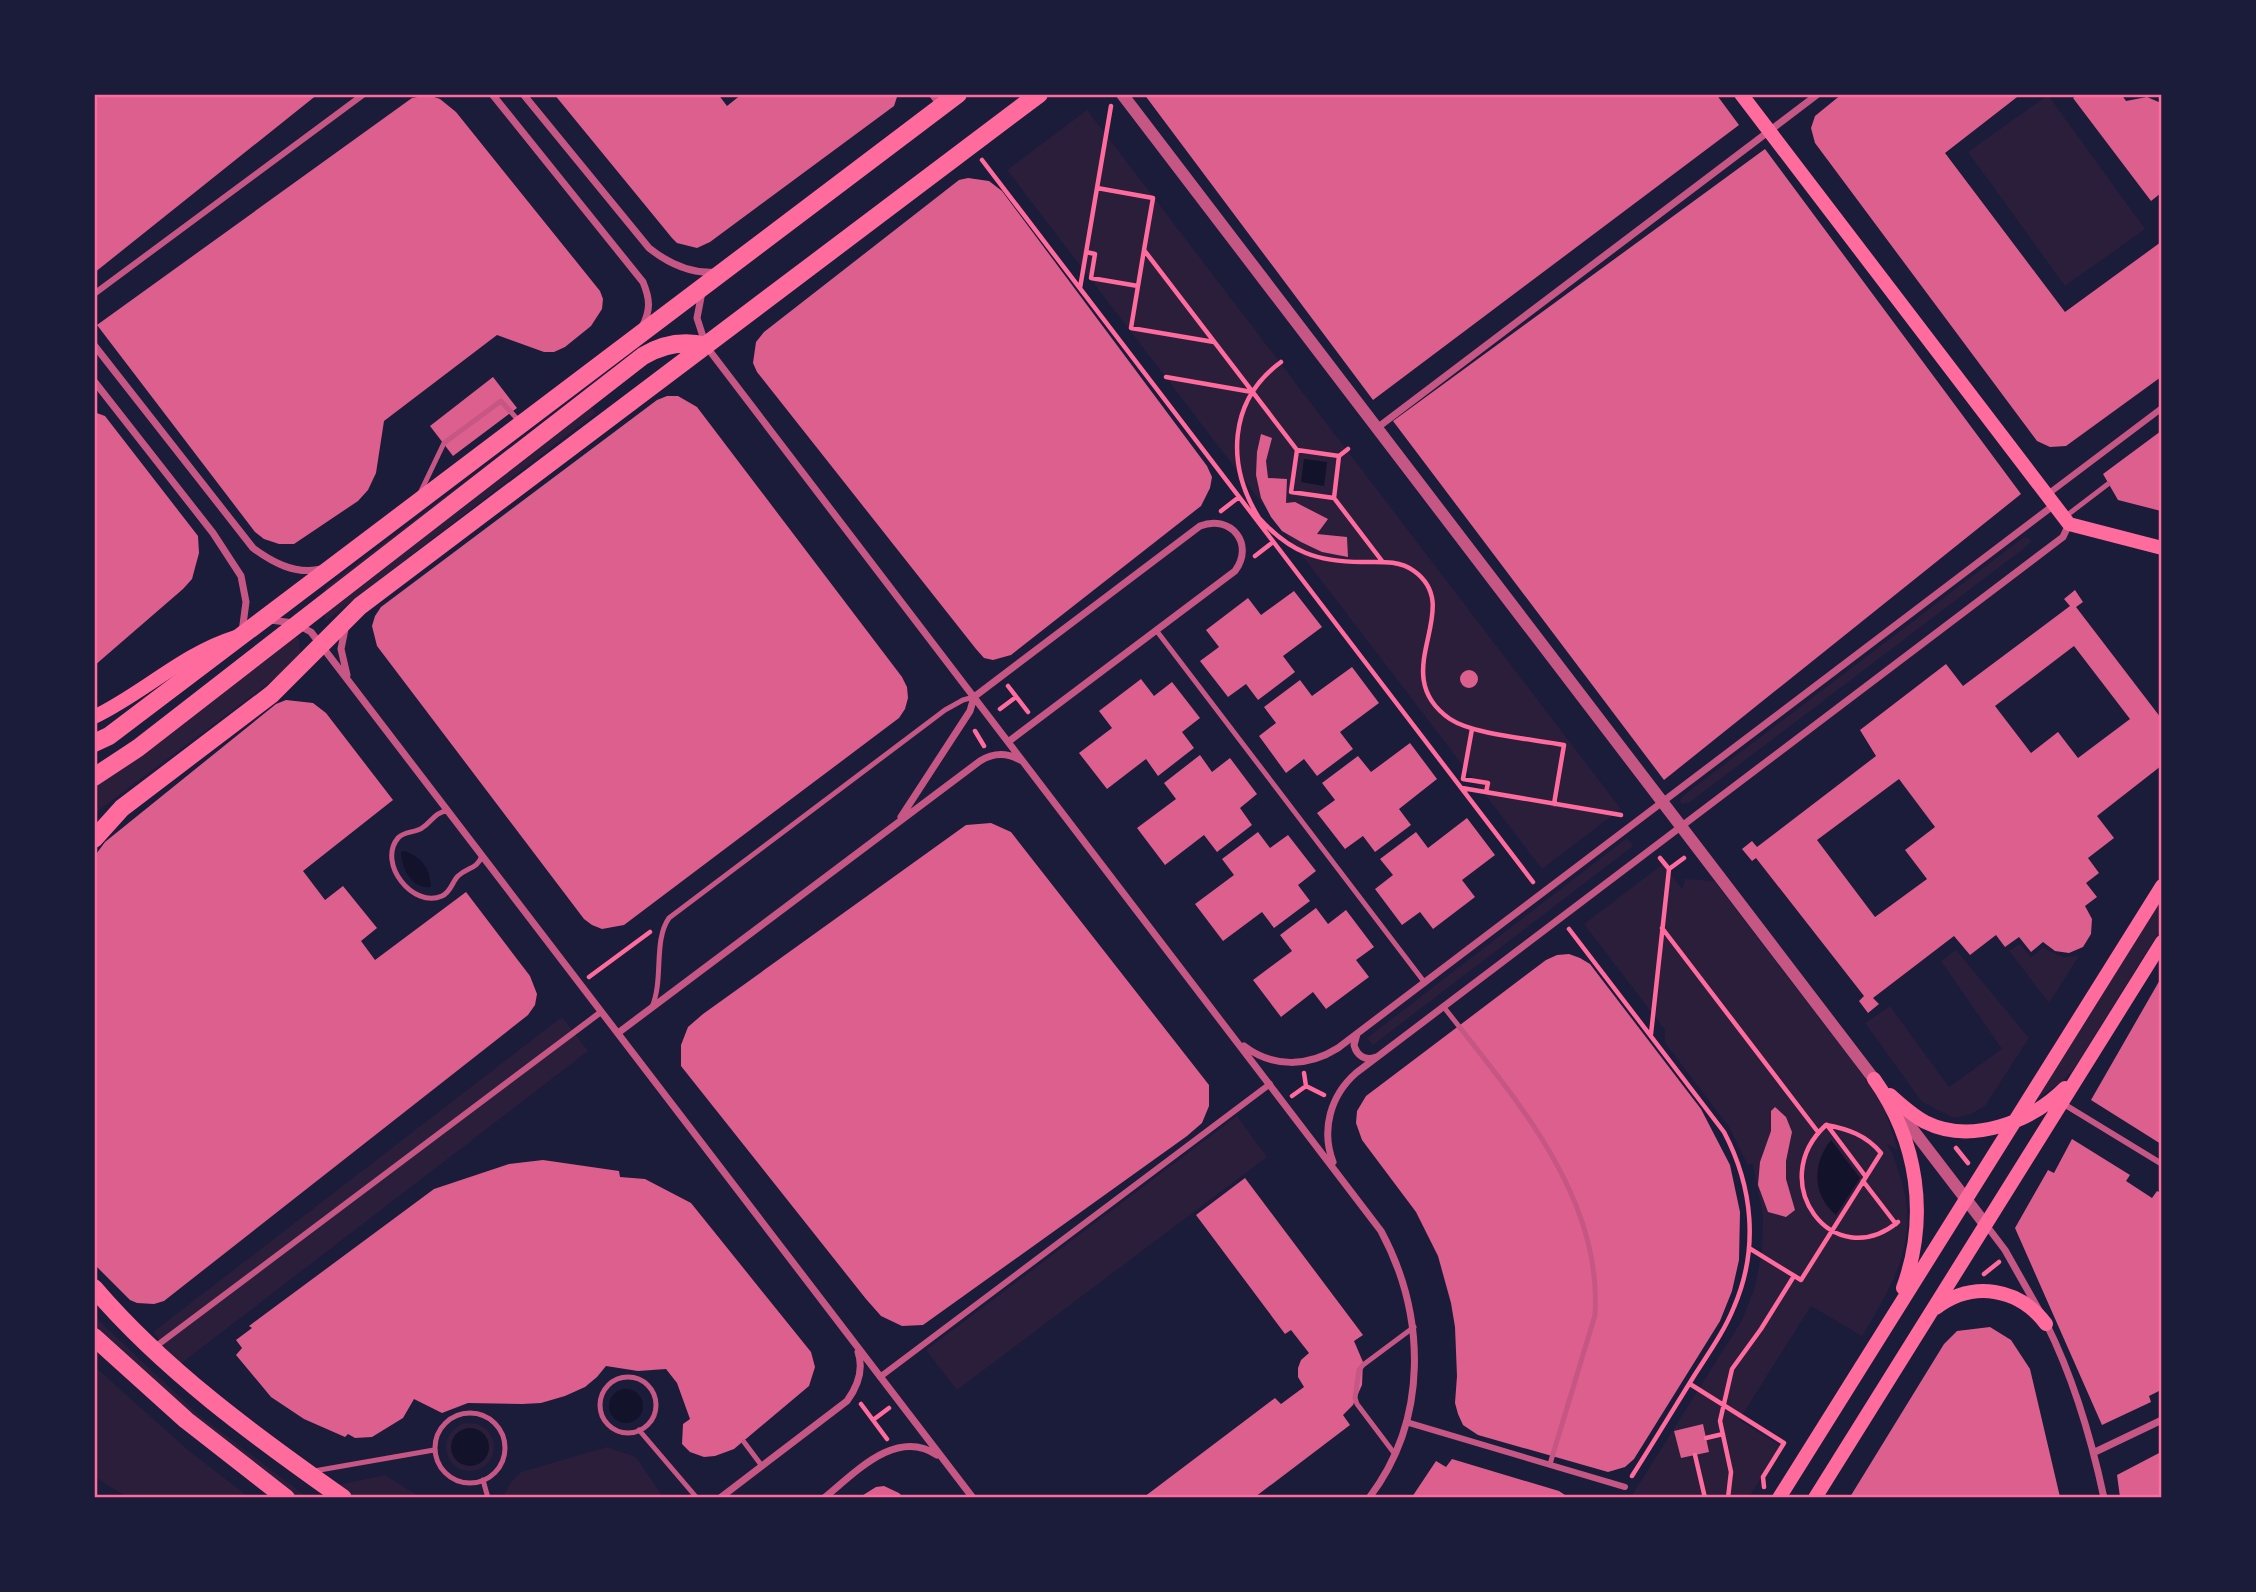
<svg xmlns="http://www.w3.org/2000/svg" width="2256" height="1592" font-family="'PT Sans',sans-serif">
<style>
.green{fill:#2a1e3b}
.water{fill:#12122b}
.building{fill:#dd5f8e;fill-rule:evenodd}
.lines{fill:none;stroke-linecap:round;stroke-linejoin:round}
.path{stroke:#ff6b9d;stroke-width:4.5}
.service{stroke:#c65784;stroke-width:5}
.pedestrian{stroke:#c65784;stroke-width:6}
.minor{stroke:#c65784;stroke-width:7}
.tertiary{stroke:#c65784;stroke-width:12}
.secondary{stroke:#ff6b9d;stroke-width:14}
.primary{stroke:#ff6b9d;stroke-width:18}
.neatline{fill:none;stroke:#ff6b9d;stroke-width:2.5}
</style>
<rect width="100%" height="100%" fill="#1b1b3a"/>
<path class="green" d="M2048,95L2145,229L2065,286L1968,152Z
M1087,110L1621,809L1542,869L1007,170Z
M580,394L596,413L326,621L322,602L326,587Z
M2024,537L2030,539L2031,541L2027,546L1690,802L1681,804L1680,800L1684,795Z
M276,631L286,632L299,639L301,659L95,813V768Z
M1627,838L1633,846L1373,1045L1367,1038Z
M1663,864L1682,889L1685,879L1714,881L1863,1075L1884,1108L1898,1150L1887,1144C1894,1154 1897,1167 1901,1179C1920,1239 1893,1286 1862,1336L1811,1306L1739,1420L1781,1446L1749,1497H1631L1742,1320L1755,1287L1762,1251L1763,1216L1753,1164H1747L1729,1127L1665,1043V1030L1584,924Z
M2161,900V929L2076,1066L2062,1082L2036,1099Z
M2020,944L2031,957L2043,948L2063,957L2079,956L2049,1003L2009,951Z
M1956,950L2029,1038L1985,1106L1971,1114L1954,1118L1922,1102L1865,1023L1890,1006L1949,1087L2002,1049L1941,961Z
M562,1017L588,1051L179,1365L153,1332Z
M1237,1116L1267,1157L957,1390L926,1350Z
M94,1316L199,1415L307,1497H292L194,1421L95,1329Z
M94,1366L188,1450L249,1497H127L95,1477Z
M446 1447a24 24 0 1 1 48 0a24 24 0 1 1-48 0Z
M607,1447L636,1457L663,1497H503L511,1482L521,1472Z
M385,1475L420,1497H352L334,1486Z"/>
<path class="water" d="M1304,459L1327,462L1324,486L1301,482Z
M404,851C422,857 430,868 431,887C412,889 402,870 401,852Z
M1831,1140L1860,1178L1836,1215C1812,1195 1812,1164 1831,1140Z
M609 1406a17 17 0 1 1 34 0a17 17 0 1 1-34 0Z
M451 1447a19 19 0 1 1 38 0a19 19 0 1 1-38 0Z"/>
<path class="building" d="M94,94H318L94,273Z
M554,94H718L727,106L742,94H898L894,106L710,242L697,248L677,243L672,238Z
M1144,94H1716L1739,125L1373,400Z
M1842,94H2021L1945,153L2065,312L2161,242V377L2066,446L2050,447L2037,441L1815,143L1811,128L1815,116Z
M2078,94H2121L2126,101L2147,97L2161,103V193L2151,201L2073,98Z
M428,95L440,99L456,112L600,291L603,299L602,309L591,326L565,347L554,352H544L497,335L384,421L376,473L368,490L358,501L294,544H279L264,539L255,532L97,325L412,98Z
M1765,149L2021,494L1664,780L1393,421Z
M968,178L989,181L1002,191L1207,466L1212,477L1210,488L1201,506L1011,655L993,660L984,658L976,649L757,372L753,363L756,342L764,332L959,180Z
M493,377L517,408L453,456L430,426Z
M667,396H678L697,407L902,677L907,687L908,698L905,709L899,718L624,925L602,929L592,925L584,919L377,646L372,626L375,616L381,607L657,400Z
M94,412L105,416L198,536L199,553L192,579L183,589L94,666Z
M2161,431V511L2118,500L2103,474Z
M1261,434L1272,438L1266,461L1268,478L1287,479L1286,503L1295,502L1328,519L1317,534L1347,537L1348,557L1322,552L1301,542L1282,531L1271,517L1261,498L1256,475L1257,452Z
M2075,590L2083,602L2076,607L2161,718V766L2097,816L2114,838L2088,858L2099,873L2086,883L2097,897L2085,906L2092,919L2091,934L2083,947L2069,953L2055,951L2043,942L2031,952L2019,937L2005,947L1996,935L1970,955L1954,936L1873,998L1879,1004L1868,1013L1859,1001L1864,996L1756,858L1752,861L1742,849L1752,841L1757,847L1876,756L1860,730L1946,664L1963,686L2070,606L2064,599ZM2074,646L2130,719L2078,758L2058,732L2031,753L1995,706ZM1899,779L1935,827L1905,850L1927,879L1875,917L1817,840Z
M1294,591L1322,627L1283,656L1295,672L1258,700L1246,684L1228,697L1200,661L1219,647L1206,630L1248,598L1261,615Z
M1352,667L1379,703L1340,732L1353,749L1317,776L1304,759L1286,773L1259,736L1276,723L1264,707L1300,680L1312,696Z
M1460 679a9 9 0 1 1 18 0a9 9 0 1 1-18 0Z
M1141,679L1154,696L1172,682L1200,718L1182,732L1194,748L1158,776L1146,759L1107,789L1079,753L1112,728L1099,711Z
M286,700L313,703L326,713L393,800L303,871L325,900L343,886L377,928L361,941L375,960L466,892L530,976L537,994L535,1005L528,1015L164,1301L154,1304L137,1303L130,1300L94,1264V857L105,842L276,704Z
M1410,743L1437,779L1399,809L1411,825L1375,852L1363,836L1345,849L1317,813L1335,800L1322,783L1358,756L1371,772Z
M1200,755L1212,772L1230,758L1257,794L1240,808L1252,825L1217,852L1204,835L1165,865L1137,828L1176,799L1164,783Z
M1467,818L1495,855L1462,880L1475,897L1433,929L1420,912L1402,925L1375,889L1393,875L1380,859L1416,832L1428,848Z
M991,823L1011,832L1209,1085V1106L1202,1123L1187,1136L923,1325L902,1326L881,1316L866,1299L681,1066V1045L688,1027L703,1014L966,825Z
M1258,832L1270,848L1288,835L1316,871L1298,885L1310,901L1274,928L1262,912L1223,941L1195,904L1234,875L1222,859Z
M1316,908L1328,924L1346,910L1374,947L1356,960L1369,977L1326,1009L1313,992L1281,1017L1253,980L1292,951L1280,935Z
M1569,954L1580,958L1590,964L1701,1109L1730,1165L1740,1212L1739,1260L1732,1291L1720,1321L1634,1459L1625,1467L1608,1472L1478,1435L1463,1425L1458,1414L1455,1403L1457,1376L1455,1327L1451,1303L1438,1256L1416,1212L1362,1140L1356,1123L1357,1111L1366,1096L1546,960L1557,955Z
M2161,978V1144L2091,1100Z
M1775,1107L1786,1117L1792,1132L1786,1161V1179L1795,1210L1786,1217L1768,1212L1758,1185L1760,1162L1771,1131V1111Z
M2072,1139L2130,1175L2126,1181L2152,1198L2157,1191L2161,1193V1390L2149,1396L2151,1402L2102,1425L2015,1228L2048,1170L2054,1173Z
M543,1160L619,1171L620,1177L645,1179L691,1203L811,1352L815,1367L809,1386L734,1449L715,1456L704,1457L690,1452L682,1444L683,1424L690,1419L677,1383L666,1369L638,1371L606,1366L597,1377L585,1387L565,1396L541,1403L522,1404L468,1403L442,1413L414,1399L403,1418L372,1437L355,1438L348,1434L345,1437L304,1419L271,1397L236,1355L242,1348L236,1340L252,1328L249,1326L434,1189L509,1164Z
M1245,1178L1363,1335L1354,1341L1363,1362L1362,1385L1353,1405L1343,1415L1350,1425L1255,1497H1144L1275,1398L1281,1404L1304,1387L1298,1377V1368L1301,1360L1309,1353L1291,1330L1285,1334L1196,1215Z
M1990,1327L2011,1340L2030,1369L2060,1497H1850L1944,1344L1957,1331Z
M1703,1424L1709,1452L1681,1458L1674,1431Z
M2161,1452V1497H2120L2117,1475Z
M1452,1459L1559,1491L1568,1497H1412L1436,1461L1446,1467Z
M884,1486L899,1493L903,1497H860L876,1487Z"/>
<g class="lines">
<path class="path" d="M982,160L1533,882
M1097,188L1111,106
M1144,250L1131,328L1214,342
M1086,252L1095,254L1091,278L1138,286
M1080,288L1097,188L1153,198L1144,250L1297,450
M1166,377L1252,392
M1339,456L1297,450L1291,492L1334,498L1339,456L1348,449
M1334,498L1382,561
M1221,511L1239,497
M1259,518C1290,552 1317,562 1362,562C1380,562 1399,560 1414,571C1467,609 1384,673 1450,719C1474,735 1533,739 1564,745L1554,804
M1257,519L1259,518C1226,465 1228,401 1281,362
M1255,556L1273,542
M1008,686L1028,712
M1000,709L1016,697
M1472,729L1463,779L1488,783L1486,792
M975,731L984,746
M1462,788L1621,815
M1660,858L1669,869L1684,858
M1662,928L1818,1132
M1569,929L1724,1132C1753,1187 1759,1249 1734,1307C1724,1332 1708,1354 1694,1376C1673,1410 1653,1443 1632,1476
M589,977L650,932
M1651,1034L1669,869
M1304,1073L1306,1086L1324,1095
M1292,1096L1306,1086
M1826,1125C1764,1182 1833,1275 1898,1222
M1827,1125L1866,1177
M1956,1148L1968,1163
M1863,1181L1896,1224
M1749,1248L1801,1280L1881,1153C1866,1135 1848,1129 1826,1125
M1984,1274L1999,1262
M1690,1384L1784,1443L1763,1477L1764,1487
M861,1404L887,1439
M873,1420L889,1408
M1706,1438L1723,1434
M1695,1455L1705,1498
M1728,1498L1731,1472L1720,1421L1732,1369L1761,1329L1794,1276"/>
<path class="service" d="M421,491L444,443L501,401L519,421
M2066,516L2108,484
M1156,630L1425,983
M448,811C434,812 433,821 422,828C415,833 404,831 398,838C377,863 413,909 442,896C451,892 452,882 458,876C468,867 477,869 482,856
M1443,1006C1512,1095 1603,1195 1595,1315L1550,1464
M652,1007C664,979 653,941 669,918L945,710L963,700L974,697
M600 1405a28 28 0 1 1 56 0a28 28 0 1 1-56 0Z
M435 1448a35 35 0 1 1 70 0a35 35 0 1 1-70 0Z
M639,1430L697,1498
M744,1442L762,1466
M1394,1453L1357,1404L1355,1398L1359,1370L1363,1365L1414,1327
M314,1471L434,1450
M483,1480L488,1498"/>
<path class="pedestrian" d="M94,294L364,94
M2048,494L2162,408
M2062,1103L2162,1164
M155,1347L601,1012
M880,1377L1270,1084
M1406,1422L1625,1487"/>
<path class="minor" d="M492,94L643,282C650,299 651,310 642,327
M523,94L649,248C669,264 691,274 716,272
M932,94L941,106
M702,292L697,318L706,346L1381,1231C1426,1315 1429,1419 1369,1498
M94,345L253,548C273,563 296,575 321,569
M94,381L213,533L241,576L246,602L242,632
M1377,428L1818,94
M270,620L294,623L311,632L973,1498
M345,629L341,649L347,675
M974,697L1200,526C1231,514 1255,544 1235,571L1008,742
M901,817L970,711L974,697
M618,1033L980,761C993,753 1006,752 1020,760
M1357,1034L1354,1045C1357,1056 1365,1061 1376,1057
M1244,1046C1273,1068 1308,1067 1338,1048L2054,505
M1333,1162C1321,1130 1330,1096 1356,1073L2063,537L2069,524
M1986,1225L2005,1250L2040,1312
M2046,1323C2074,1379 2091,1437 2104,1498
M2095,1452L2162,1420
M720,1498L847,1401C858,1386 864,1370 858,1352
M824,1498C854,1474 896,1427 937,1455"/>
<path class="tertiary" d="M1122,94L1880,1087
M1893,1104L1985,1224"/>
<path class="secondary" d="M1741,94L2069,524L2162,548
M94,717C144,693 182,654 236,637
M1874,1079C1918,1141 1929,1217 1903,1288
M1890,1095C1901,1105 1912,1115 1925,1122C1971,1145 2031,1122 2065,1088
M1936,1308C1973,1280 2019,1288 2046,1324
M1779,1498L2162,886
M1815,1498L2162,942"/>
<path class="primary" d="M94,743L109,736L958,94
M94,777L138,748L643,356C663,344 683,340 706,346
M94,839L122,808L272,694L360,606L1039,94
M94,1288C164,1370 255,1436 343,1498
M94,1337L186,1420L286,1498"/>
</g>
<rect width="2256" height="1592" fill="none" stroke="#1b1b3a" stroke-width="192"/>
<rect x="96" y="96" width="2064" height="1400" class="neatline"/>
</svg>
